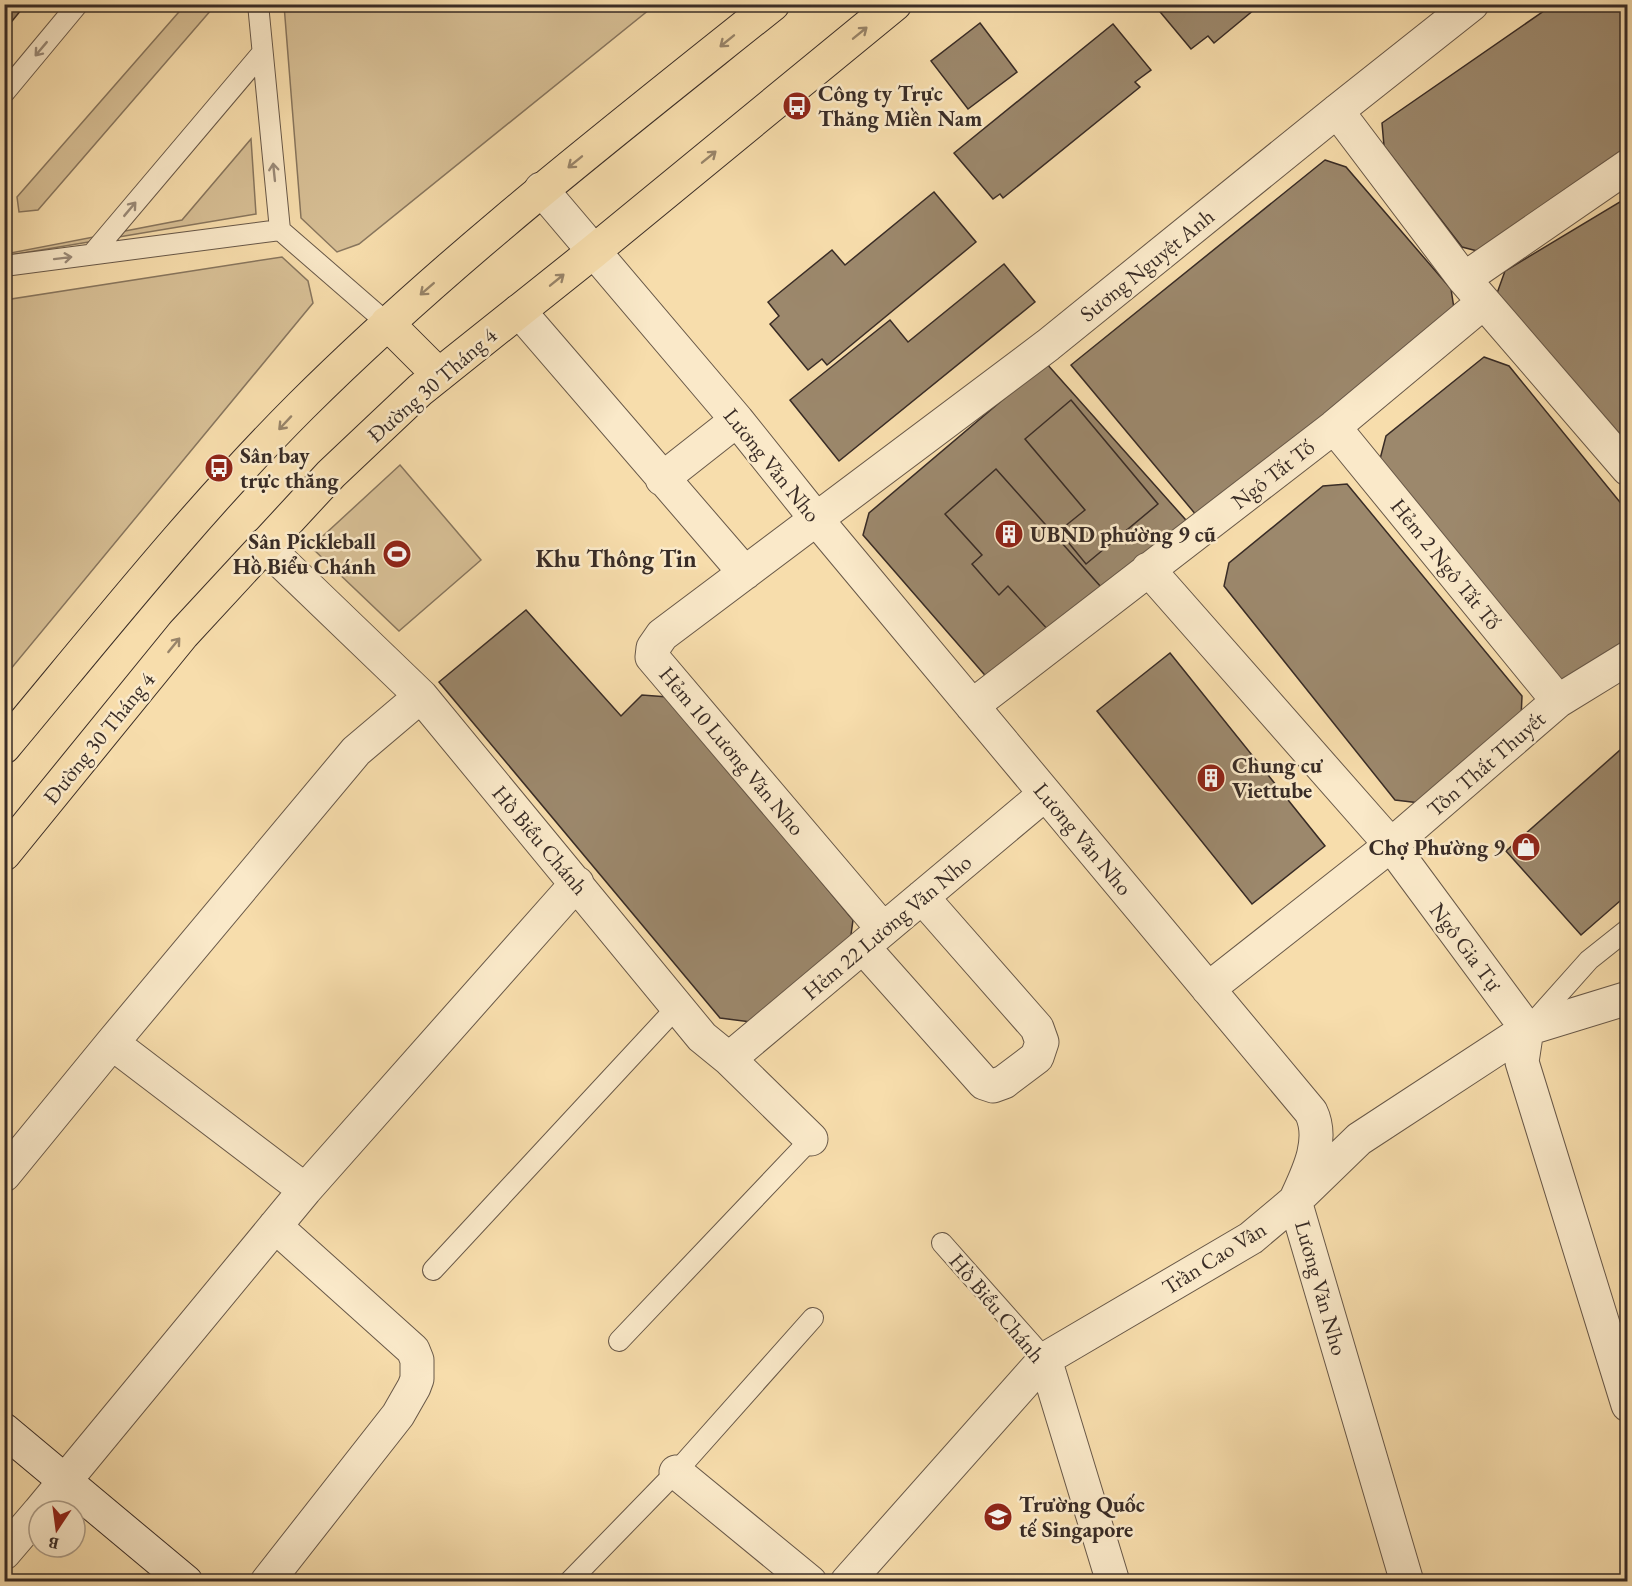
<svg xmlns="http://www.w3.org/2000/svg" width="1632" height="1586" font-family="'EB Garamond',serif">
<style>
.green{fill:#d7bf95;stroke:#88765e;stroke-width:1.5}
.building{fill:#9c886c;stroke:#392c26;stroke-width:1.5}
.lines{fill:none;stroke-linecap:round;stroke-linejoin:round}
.lane-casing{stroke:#685848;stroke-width:22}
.street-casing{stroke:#685848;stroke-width:35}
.secondary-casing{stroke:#392c26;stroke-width:35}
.primary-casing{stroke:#392c26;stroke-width:35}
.lane{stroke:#fae9c9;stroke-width:20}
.street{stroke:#fae9c9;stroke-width:33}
.secondary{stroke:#fae9c9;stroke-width:33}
.primary{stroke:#f7ddac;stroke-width:33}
.oneway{stroke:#988469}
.oneway2{stroke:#9a8a78}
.labels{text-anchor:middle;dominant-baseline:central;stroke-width:5;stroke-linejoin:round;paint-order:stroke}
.poi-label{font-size:22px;font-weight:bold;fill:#392c26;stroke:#fae9c9;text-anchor:start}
.street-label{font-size:22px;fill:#392c26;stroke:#fae9c9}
.neighbourhood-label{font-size:24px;font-weight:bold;fill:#392c26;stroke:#fae9c9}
</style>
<rect width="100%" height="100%" fill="#f7ddac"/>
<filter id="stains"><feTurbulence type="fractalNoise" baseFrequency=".00333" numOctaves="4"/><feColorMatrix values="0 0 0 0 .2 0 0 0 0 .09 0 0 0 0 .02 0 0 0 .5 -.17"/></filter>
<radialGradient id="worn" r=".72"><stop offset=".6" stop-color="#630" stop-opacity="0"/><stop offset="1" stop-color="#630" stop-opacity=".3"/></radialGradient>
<path class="green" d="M185,5H212V9L38,210L19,212L17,197Z
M284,5V4L655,5L359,244L337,252L301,218Z
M251,139L256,214L5,256V254L182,220Z
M282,257L308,281L313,303L5,676V300Z
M400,465L481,560L399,631L311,547Z"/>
<path class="building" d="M4,4H26L4,31Z
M1159,4H1261L1214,43L1208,36L1191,49L1156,7Z
M1554,4H1618L1628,23V154L1481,252L1462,247L1384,146L1382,123Z
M980,23L1017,72L968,109L931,61Z
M1113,24L1151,70L1135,82L1140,87L1003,198L1000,194L993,199L954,153Z
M1325,160L1346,167L1451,289L1455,315L1202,522L1071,365Z
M934,192L976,242L827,365L822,359L808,370L770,324L779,316L768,302L832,250L845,265Z
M1628,197V456L1496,296L1505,271Z
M1004,264L1035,302L839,461L790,400L890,320L908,342Z
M1484,357L1509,366L1628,512V646L1578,685L1557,678L1380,459L1386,436Z
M1046,363L1193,528L990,681L863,535L869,513Z
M1071,400L1158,504L1086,564L1059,531L1085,510L1025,439Z
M996,469L1101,587L1050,632L1008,586L999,595L972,564L982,555L945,514Z
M1347,484L1522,696L1521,719L1420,803L1395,800L1224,586L1229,563L1323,486Z
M526,610L621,716L642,695L668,697L853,920L850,942L751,1022L720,1018L439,682Z
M1170,653L1325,846L1252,904L1097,711Z
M1628,743V894L1581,935L1506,851Z"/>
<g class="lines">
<g class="lane-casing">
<path id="lane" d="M258,4L280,230L387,323
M4,93L78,4
M92,254L262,53
M4,266L280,230
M1531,1025L1589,960L1628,929
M942,1243L1045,1359
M433,1270L677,1007
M619,1341L811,1139
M569,1582L676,1472L813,1318"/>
</g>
<g class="street-casing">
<path id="street" d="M1337,111L1464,279L1628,469
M541,189L737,420L817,520L1311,1112C1325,1141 1307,1175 1295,1201L1407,1582
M1464,279L1628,166
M519,311L745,573
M1334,427L1558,701
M662,479L737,420
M264,545L421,696L702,1037L729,1059L811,1139
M1148,569L1391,845L1527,1029L1522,1062L1628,1405
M972,706L1334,427L1484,302
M883,929L652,657L653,648L662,635L1048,345L1337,111L1472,4
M863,947L984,1083L993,1086L1004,1082L1037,1057L1042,1042L1037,1028L922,897
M1208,989L1391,845L1558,701L1628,658
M112,1043L305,1190
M729,1059L1045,794
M4,1175L112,1043L356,751L421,696
M1045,1359L1113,1582
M676,1472L810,1582
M40,1511L305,1190L577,883
M4,1553L39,1512
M267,1582L398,1415L414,1387L417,1379V1360L413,1350L275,1226
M847,1582L1045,1359L1251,1238L1295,1201L1359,1139L1527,1029L1628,998"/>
</g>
<g class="secondary-casing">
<path id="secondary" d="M4,1430L186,1582"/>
</g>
<g class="primary-casing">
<path id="primary" d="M387,323L439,375
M4,747C101,631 195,512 301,406C448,260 612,133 773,4
M4,854L183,634L331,474L420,390L593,252L895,4"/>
</g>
<use href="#lane" class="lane"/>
<use href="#street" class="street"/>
<use href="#secondary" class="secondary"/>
<use href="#primary" class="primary"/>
</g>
<defs><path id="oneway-shaft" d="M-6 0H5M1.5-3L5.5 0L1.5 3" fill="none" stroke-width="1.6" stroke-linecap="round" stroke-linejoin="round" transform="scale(1.5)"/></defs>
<g class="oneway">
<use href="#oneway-shaft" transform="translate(860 33) rotate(-39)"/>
<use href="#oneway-shaft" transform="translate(727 41) rotate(141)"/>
<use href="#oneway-shaft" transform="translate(709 157) rotate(-39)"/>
<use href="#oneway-shaft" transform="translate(575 162) rotate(141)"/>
<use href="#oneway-shaft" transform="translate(557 280) rotate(-39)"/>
<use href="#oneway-shaft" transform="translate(427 289) rotate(139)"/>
<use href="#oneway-shaft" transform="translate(285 423) rotate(133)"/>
<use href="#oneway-shaft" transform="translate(174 645) rotate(-51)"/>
</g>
<g class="oneway2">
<use href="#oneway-shaft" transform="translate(41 49) rotate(130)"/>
<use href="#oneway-shaft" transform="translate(274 172) rotate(-96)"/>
<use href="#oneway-shaft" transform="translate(130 209) rotate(-50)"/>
<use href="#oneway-shaft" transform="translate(63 258) rotate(-7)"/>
</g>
<defs>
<g id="bus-disc" transform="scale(1.5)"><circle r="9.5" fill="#8f2418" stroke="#fae9c9"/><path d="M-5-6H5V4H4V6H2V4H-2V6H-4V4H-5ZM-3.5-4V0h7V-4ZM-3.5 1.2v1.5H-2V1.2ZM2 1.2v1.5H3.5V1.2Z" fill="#fff"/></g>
<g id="building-disc" transform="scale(1.5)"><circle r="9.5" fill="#8f2418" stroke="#fae9c9"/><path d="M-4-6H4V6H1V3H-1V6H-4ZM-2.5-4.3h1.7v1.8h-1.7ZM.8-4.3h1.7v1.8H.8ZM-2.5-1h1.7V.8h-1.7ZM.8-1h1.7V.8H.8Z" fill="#fff"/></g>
<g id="stadium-disc" transform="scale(1.5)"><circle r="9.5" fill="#8f2418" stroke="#fae9c9"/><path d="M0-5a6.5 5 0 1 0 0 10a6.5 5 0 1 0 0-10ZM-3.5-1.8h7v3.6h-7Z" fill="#fff"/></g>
<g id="shop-disc" transform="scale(1.5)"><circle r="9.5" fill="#8f2418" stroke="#fae9c9"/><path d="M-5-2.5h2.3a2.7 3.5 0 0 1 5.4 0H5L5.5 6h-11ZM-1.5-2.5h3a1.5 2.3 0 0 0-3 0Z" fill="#fff"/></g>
<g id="school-disc" transform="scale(1.5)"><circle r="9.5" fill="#8f2418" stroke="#fae9c9"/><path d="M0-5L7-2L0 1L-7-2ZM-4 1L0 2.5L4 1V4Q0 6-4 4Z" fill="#fff"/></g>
</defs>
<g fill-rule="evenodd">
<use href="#bus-disc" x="797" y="106"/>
<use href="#bus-disc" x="219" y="468"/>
<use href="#building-disc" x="1009" y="534"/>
<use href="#stadium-disc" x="397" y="554"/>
<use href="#building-disc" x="1211" y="778"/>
<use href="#shop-disc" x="1526" y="847"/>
<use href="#school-disc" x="998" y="1517"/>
</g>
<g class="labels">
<g class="poi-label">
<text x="818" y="93">Công ty Trực<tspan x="818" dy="25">Thăng Miền Nam</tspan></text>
<text x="240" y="455">Sân bay<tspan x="240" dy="25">trực thăng</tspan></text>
<text x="1030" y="534">UBND phường 9 cũ</text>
<text x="376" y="541" text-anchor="end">Sân Pickleball<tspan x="376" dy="25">Hồ Biểu Chánh</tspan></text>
<text x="1232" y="765">Chung cư<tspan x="1232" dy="25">Viettube</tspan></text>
<text x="1505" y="847" text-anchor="end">Chợ Phường 9</text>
<text x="1019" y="1504">Trường Quốc<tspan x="1019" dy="25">tế Singapore</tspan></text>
</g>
<g class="street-label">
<text transform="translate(1147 265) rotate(-39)">Sương Nguyệt Anh</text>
<text transform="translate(432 385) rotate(-41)">Đường 30 Tháng 4</text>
<text transform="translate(772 465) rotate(51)">Lương Văn Nho</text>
<text transform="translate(1273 474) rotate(-38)">Ngô Tất Tố</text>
<text transform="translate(1446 564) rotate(51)">Hẻm 2 Ngô Tất Tố</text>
<text transform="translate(99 738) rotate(-51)">Đường 30 Tháng 4</text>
<text transform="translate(732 751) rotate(50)">Hẻm 10 Lương Văn Nho</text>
<text transform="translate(1486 764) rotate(-41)">Tôn Thất Thuyết</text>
<text transform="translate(1083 839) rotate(50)">Lương Văn Nho</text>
<text transform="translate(540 840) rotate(50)">Hồ Biểu Chánh</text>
<text transform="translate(887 927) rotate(-40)">Hẻm 22 Lương Văn Nho</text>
<text transform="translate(1466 947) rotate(53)">Ngô Gia Tự</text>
<text transform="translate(1214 1258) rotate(-32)">Trần Cao Vân</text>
<text transform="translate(1321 1288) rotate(74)">Lương Văn Nho</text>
<text transform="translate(997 1308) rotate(50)">Hồ Biểu Chánh</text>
</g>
<g class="neighbourhood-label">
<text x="616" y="558">Khu Thông Tin</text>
</g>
</g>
<rect width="1632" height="1586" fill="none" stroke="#f7ddac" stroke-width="24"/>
<rect x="6" y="6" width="1620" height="1574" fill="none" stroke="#392c26" stroke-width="3"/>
<rect x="12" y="12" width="1608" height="1562" fill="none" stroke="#392c26" stroke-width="1.5"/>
<g transform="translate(57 1529) rotate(193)"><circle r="28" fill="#fae9c9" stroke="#ad9d88" stroke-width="1.5"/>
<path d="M0-4.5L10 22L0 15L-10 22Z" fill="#8f2418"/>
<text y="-9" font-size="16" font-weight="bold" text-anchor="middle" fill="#392c26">B</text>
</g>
<rect width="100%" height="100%" filter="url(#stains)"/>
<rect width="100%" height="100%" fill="url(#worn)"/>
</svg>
